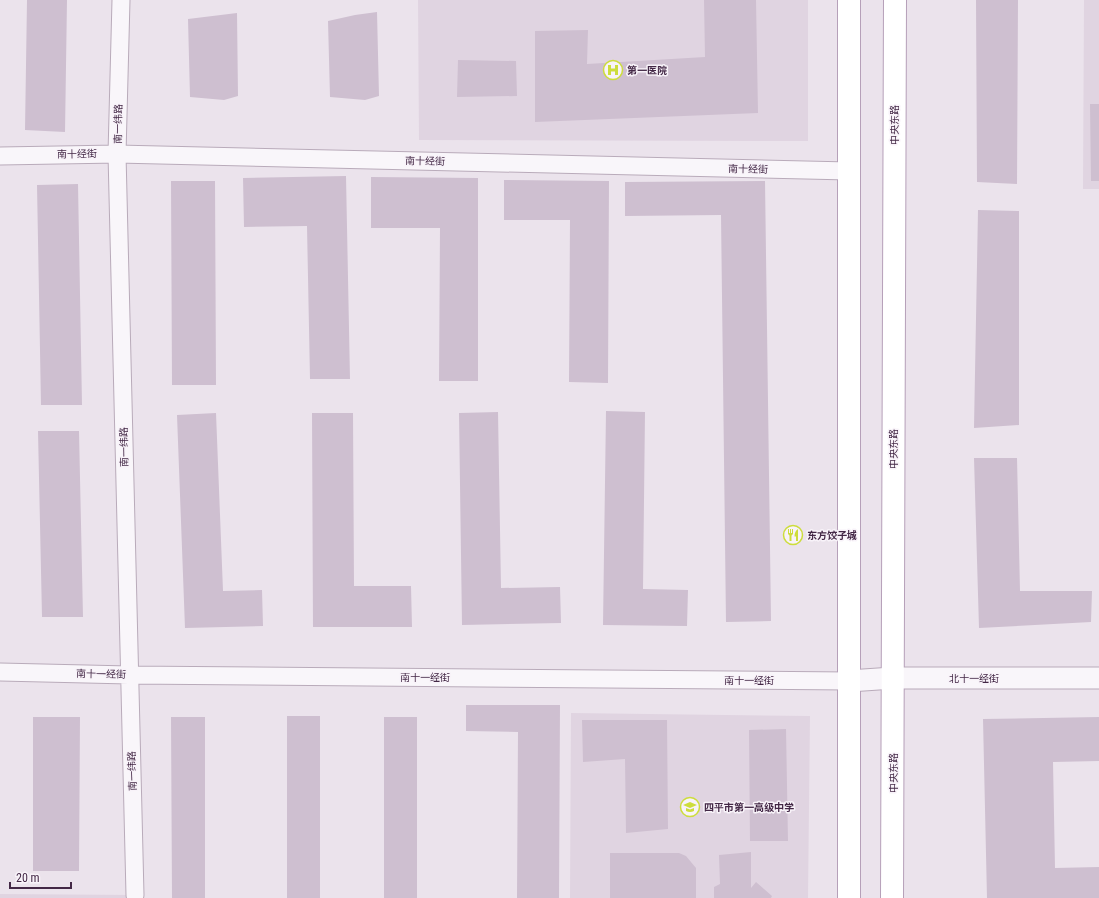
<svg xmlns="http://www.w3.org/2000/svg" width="1099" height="898" font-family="'Roboto Condensed','Noto Sans SC',sans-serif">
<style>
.built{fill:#e0d4e1}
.building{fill:#cebfd0}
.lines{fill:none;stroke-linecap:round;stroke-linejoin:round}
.minor-casing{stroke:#b9abba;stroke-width:19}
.tertiary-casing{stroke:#b9abba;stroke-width:23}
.primary-casing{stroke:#b6a0b9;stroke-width:24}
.minor{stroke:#f9f6fa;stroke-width:17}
.tertiary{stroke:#f9f6fa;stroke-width:21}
.primary{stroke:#fff;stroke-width:22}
.labels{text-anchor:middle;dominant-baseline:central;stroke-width:3;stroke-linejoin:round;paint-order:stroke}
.poi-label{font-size:10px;font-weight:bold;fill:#432846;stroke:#f8f3f9;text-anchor:start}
.street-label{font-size:10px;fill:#432846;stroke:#f8f3f9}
</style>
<rect width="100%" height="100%" fill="#ebe3ec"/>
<path class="built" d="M418,0H808V141L419,140Z
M1084,0H1099V189H1083Z
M571,713L810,716L808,898H570Z
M0,894L135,895V898H0Z"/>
<path class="building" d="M27,0H67L65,132L25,130Z
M704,0H756L758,113L535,122V31L588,30L587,64L705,57Z
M976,0H1018L1017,184L977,182Z
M377,12L379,96L365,100L330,97L328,21L355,15Z
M237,13L238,96L224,100L190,97L188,19Z
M458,60L516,61L517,96L457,97Z
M1090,104H1099V181H1091Z
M346,176L350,379H310L307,226L244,227L243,178Z
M371,177L478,178V381H439L440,228H371Z
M504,180L609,181L608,383L569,382L570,220H504Z
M171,181H215L216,385H172Z
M765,181L771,621L726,622L721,215L625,216V182Z
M78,184L82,405H41L37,185Z
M978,210L1019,211V425L974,428Z
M606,411L645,412L643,589L688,590L687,626L603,625Z
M498,412L501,588L560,587L561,623L462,625L459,413Z
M216,413L223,591L262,590L263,626L185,628L177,415Z
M312,413H353L354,586H411L412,627H313Z
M38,431H79L83,617H42Z
M974,458H1017L1020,591H1092L1091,622L979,628Z
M466,705H560L559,898H517L518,732L466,731Z
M287,716H320V898H287Z
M33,717H80L79,871H33Z
M171,717H205V898H172Z
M384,717H417V898H384Z
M1099,717V761L1053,762L1055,868L1099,867V898H987L983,719Z
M582,720H667L668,829L626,833L625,759L583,762Z
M786,729L788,841H750L749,730Z
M751,852V888L756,882L772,896L771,898H714V887L720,884L719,855Z
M610,853H679L686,856L696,868V898H610Z"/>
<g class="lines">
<g class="minor-casing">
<path id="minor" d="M121,0L117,154L135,895
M0,156L117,154L849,171
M0,672L129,675L849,681"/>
</g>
<g class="tertiary-casing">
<path id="tertiary" d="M849,681L893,678H1099"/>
</g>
<g class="primary-casing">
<path id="primary" d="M849,0V898
M892,898L895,0"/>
</g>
<use href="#minor" class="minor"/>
<use href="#tertiary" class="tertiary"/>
<use href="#primary" class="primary"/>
</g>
<defs>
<g id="hospital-ring" transform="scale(1)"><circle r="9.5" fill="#f8f3f9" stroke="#cddd3c" stroke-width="1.5"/><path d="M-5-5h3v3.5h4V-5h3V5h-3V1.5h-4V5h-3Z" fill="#cddd3c"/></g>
<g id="restaurant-ring" transform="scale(1)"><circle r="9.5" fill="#f8f3f9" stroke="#cddd3c" stroke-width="1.5"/><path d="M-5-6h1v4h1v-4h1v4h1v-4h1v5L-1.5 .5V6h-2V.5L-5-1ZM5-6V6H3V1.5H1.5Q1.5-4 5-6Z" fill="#cddd3c"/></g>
<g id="school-ring" transform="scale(1)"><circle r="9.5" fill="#f8f3f9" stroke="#cddd3c" stroke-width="1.5"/><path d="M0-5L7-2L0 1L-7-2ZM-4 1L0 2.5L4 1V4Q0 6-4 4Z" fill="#cddd3c"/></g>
</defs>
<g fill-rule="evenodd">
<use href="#hospital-ring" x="613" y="70"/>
<use href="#restaurant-ring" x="793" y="535"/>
<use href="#school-ring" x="690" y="807"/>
</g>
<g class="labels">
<g class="poi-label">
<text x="627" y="70">第一医院</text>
<text x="807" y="535">东方饺子城</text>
<text x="704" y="807">四平市第一高级中学</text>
</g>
<g class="street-label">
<text transform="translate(118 124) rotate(-89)">南一纬路</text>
<text transform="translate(894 125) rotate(-90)">中央东路</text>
<text transform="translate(77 154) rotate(-1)">南十经街</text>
<text transform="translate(425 161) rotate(1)">南十经街</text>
<text transform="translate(748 169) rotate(1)">南十经街</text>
<text transform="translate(124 447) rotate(-91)">南一纬路</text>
<text transform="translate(893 449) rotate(-90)">中央东路</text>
<text transform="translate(101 674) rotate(1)">南十一经街</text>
<text x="425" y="677">南十一经街</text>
<text x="974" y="678">北十一经街</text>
<text x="749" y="680">南十一经街</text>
<text transform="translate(132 771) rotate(-92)">南一纬路</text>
<text transform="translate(893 773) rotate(-90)">中央东路</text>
</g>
</g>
<path d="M10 882v6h61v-6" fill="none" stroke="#432846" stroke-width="2"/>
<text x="16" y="882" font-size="12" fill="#432846" stroke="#f8f3f9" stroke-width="3" paint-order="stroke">20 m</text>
</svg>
